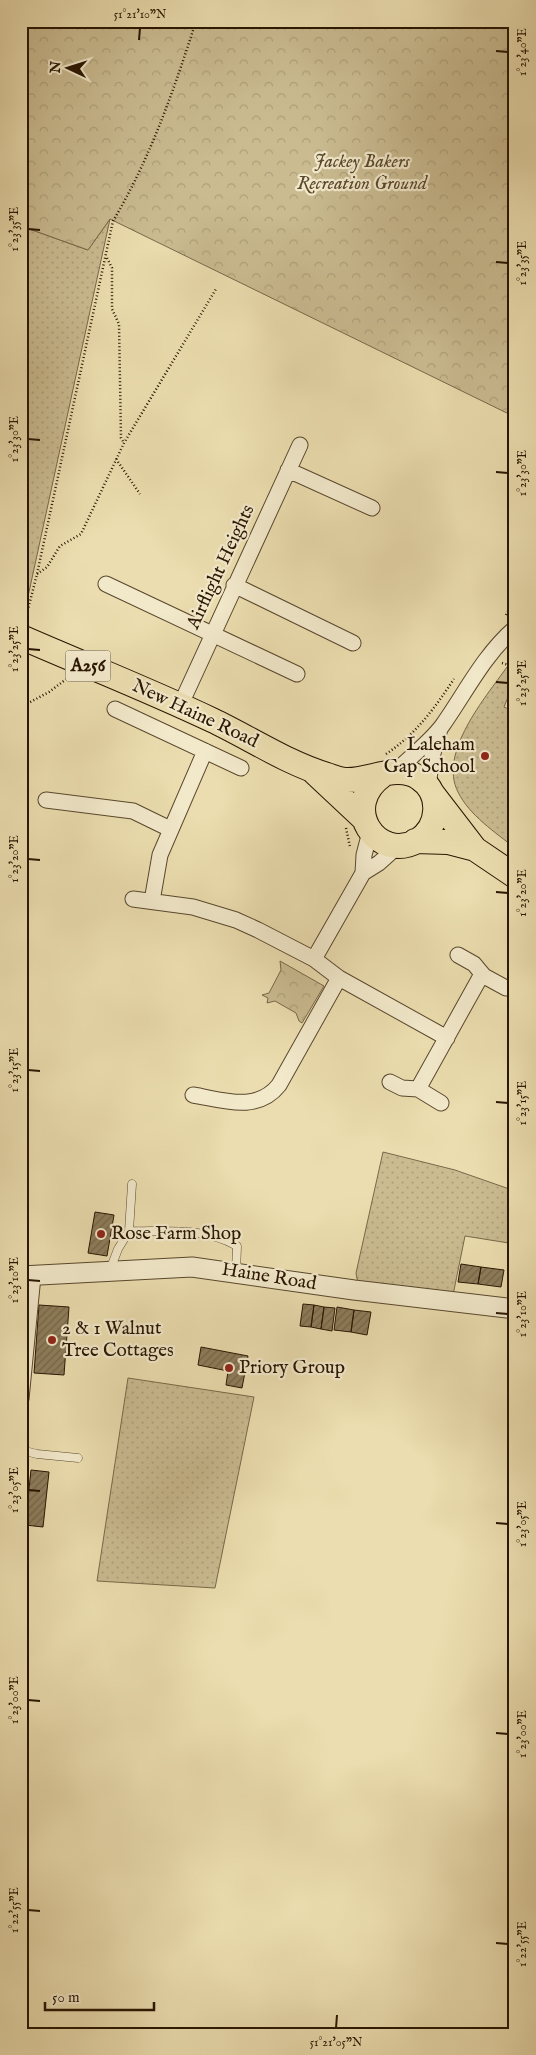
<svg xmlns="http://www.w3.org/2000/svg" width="536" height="2055" font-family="'IM FELL English',serif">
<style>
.grass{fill:url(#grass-dots);stroke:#796849}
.park{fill:url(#park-crowns);stroke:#796849}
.building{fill:url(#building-hatch);stroke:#281501}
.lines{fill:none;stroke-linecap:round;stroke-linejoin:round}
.service-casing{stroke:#59472c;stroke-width:9}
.minor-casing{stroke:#59472c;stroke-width:17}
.tertiary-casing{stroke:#59472c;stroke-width:21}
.primary-casing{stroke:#281501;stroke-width:26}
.path{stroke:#281501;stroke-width:2.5;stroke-dasharray:1 2.5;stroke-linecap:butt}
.service{stroke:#f2e9cb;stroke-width:8}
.minor{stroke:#f2e9cb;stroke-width:15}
.tertiary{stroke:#f2e9cb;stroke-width:19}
.primary{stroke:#ebddaf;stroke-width:24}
.ticks{fill:none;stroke:#281501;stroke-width:2}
.poi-dot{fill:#8f2418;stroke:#f2e9cb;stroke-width:2}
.labels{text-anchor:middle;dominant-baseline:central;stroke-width:4.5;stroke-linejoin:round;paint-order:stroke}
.shield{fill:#f2e9cb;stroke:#65553e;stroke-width:1}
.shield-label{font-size:18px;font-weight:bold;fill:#281501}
.park-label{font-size:19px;font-style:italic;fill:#59472c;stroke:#f2e9cb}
.street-label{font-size:19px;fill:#281501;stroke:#f2e9cb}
.poi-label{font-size:19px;fill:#281501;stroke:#f2e9cb;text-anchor:start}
.neatline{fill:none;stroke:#281501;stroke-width:2}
.ticks-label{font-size:12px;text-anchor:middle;fill:#281501}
</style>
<defs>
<pattern id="grass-dots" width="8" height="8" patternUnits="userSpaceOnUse" patternTransform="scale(1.25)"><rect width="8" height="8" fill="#cabb91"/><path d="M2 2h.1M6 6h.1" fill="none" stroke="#aea07b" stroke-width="1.8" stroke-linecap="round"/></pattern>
<pattern id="park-crowns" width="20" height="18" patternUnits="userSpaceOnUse" patternTransform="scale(1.25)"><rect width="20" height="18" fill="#cabb91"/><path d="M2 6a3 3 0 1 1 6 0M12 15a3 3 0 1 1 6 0" fill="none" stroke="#aea07b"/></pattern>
<pattern id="building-hatch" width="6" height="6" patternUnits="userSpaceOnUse" patternTransform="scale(1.25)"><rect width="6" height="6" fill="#8d7d5b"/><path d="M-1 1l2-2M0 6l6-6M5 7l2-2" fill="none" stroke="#736549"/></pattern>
</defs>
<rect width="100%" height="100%" fill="#ebddaf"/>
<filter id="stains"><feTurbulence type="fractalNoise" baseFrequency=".004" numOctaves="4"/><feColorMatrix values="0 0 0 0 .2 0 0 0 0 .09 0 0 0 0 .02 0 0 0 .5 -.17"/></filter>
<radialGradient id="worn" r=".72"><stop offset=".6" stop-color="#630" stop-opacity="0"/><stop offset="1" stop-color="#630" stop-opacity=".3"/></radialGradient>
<path class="grass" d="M110,219L24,615L21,614V226L88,250Z
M507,667L515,670V680L504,707L515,712V848C496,833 469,815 458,792C438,753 485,698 507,667Z
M383,1152L455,1170L515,1191V1244L465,1236L453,1295L358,1284L356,1273Z
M128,1378L254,1397L215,1588L97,1581Z"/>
<path class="park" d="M21,21H515V417L110,219L88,250L21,226Z
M280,961L324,986L302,1023L299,1021L296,1013L275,1001L267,1003L268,998L262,995L269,993L281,970Z"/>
<path class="building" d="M95,1212L114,1215L107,1256L88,1253Z
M461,1264L481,1267L478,1284L458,1282Z
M481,1267L504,1270L501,1287L478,1284Z
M510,1273H515V1293H509Z
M303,1304L314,1305L311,1327L300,1326Z
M39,1305L69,1307L64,1375L34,1373Z
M314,1305L324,1307L321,1329L311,1327Z
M324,1307L335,1308L332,1331L321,1329Z
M337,1307L354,1310L351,1332L334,1330Z
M354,1310L371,1312L367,1335L351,1332Z
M201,1347L248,1356L242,1388L226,1385L228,1371L198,1365Z
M31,1470L49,1472L43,1527L25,1525Z"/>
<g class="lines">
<g class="service-casing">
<path id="service" d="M132,1184L129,1231C166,1232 205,1227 237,1246L236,1272
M110,1270L118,1249L129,1231
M21,1450L37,1454L78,1458"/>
</g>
<g class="minor-casing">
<path id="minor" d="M288,470L372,508
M106,584L297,674
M234,585L353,643
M180,706L300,445
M115,709L241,768
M395,772C410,757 429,743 442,726C466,692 483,656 515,628
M428,786L432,757L440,729
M46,800L133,811L170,829
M363,873L364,855L370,832
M133,899L193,907L236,920L258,930L314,959L339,978L447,1038
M152,901L160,855L205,751
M458,955L474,964L484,976L506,988
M314,959L363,873L379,863L399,845
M390,1082L402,1088L418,1089L441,1103
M418,1089L482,974
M193,1095C223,1100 257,1113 279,1085L339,978
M21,1399L33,1276"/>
</g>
<g class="tertiary-casing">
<path id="tertiary" d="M21,1276L192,1267L354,1290L515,1309"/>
</g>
<g class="primary-casing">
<path id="primary" d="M21,637C85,665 149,690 212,720C250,738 287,763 327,775C333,777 340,780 346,780C369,781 398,763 419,778C442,793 440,827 417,841C378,863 338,807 383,775
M315,773L363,818
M432,793L475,849L515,876
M415,841L448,842L475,849"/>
</g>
<path class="path" d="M107,258L112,268V309L119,324L121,438L124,443
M116,459L140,494
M37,574L47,567L60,546L81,534L124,443L216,289
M506,615L515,599
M25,621L37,574L113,221C150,159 174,90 196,21
M502,663L515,667
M21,707L49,692L69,677
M386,754C416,734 434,709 454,679
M346,828L350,847"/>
<use href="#service" class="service"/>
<use href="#minor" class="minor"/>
<use href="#tertiary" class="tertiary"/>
<use href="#primary" class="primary"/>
</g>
<path class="ticks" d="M139,40L140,28M496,51L508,52M28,229L40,230M496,262L508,263M28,439L40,440M496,472L508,473M28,649L40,650M496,682L508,683M28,859L40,860M496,892L508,893M28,1070L40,1071M496,1102L508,1103M28,1280L40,1281M496,1313L508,1314M28,1490L40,1491M496,1523L508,1524M28,1700L40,1701M496,1733L508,1734M28,1910L40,1911M496,1943L508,1944M336,2028L337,2015"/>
<g class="poi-dot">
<circle cx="485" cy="756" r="5"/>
<circle cx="101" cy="1234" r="5"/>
<circle cx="52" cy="1340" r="5"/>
<circle cx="229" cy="1368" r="5"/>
</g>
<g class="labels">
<rect class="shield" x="65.5" y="650.5" width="45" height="31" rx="4"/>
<g class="shield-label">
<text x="88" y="666">A256</text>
</g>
<g class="park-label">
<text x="362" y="162">Jackey Bakers<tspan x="362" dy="22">Recreation Ground</tspan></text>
</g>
<g class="street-label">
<text transform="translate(221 567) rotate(-65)">Airflight Heights</text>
<text transform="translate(195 714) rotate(25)">New Haine Road</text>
<text transform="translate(269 1277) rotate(9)">Haine Road</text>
</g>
<g class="poi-label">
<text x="475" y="745" text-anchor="end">Laleham<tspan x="475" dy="22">Gap School</tspan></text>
<text x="111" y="1234">Rose Farm Shop</text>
<text x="62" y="1329">2 &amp; 1 Walnut<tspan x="62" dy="22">Tree Cottages</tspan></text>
<text x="239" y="1368">Priory Group</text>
</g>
</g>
<rect width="536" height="2055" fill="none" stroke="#ebddaf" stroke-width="55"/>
<g transform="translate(68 68) rotate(274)" stroke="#f2e9cb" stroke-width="4" paint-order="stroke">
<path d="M0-4L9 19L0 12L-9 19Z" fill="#281501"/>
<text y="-8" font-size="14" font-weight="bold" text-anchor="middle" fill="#281501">N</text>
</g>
<path d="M45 2002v8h109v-8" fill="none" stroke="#281501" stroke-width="2.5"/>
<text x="52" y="2002" font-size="15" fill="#281501" stroke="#f2e9cb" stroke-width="4" paint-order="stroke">50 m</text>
<rect x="28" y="28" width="480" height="2000" class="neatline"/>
<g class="ticks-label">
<text x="140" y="18">51°21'10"N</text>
<text transform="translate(522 52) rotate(-90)" y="4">1°23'40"E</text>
<text transform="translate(14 229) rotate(-90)" y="4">1°23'35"E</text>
<text transform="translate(522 263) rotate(-90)" y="4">1°23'35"E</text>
<text transform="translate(14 439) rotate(-90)" y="4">1°23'30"E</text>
<text transform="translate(522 473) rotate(-90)" y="4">1°23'30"E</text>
<text transform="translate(14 649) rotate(-90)" y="4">1°23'25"E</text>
<text transform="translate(522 683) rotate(-90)" y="4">1°23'25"E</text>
<text transform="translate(14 859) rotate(-90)" y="4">1°23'20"E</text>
<text transform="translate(522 893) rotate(-90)" y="4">1°23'20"E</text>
<text transform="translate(14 1070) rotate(-90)" y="4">1°23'15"E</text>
<text transform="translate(522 1103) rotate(-90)" y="4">1°23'15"E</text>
<text transform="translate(14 1280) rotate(-90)" y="4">1°23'10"E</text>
<text transform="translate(522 1314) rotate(-90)" y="4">1°23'10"E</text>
<text transform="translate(14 1490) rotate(-90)" y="4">1°23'05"E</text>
<text transform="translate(522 1524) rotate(-90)" y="4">1°23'05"E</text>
<text transform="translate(14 1700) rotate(-90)" y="4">1°23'00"E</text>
<text transform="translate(522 1734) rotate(-90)" y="4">1°23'00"E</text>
<text transform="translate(14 1910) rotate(-90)" y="4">1°22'55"E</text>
<text transform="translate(522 1944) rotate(-90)" y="4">1°22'55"E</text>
<text x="336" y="2046">51°21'05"N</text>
</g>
<rect width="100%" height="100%" filter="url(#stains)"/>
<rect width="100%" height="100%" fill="url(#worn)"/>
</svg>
